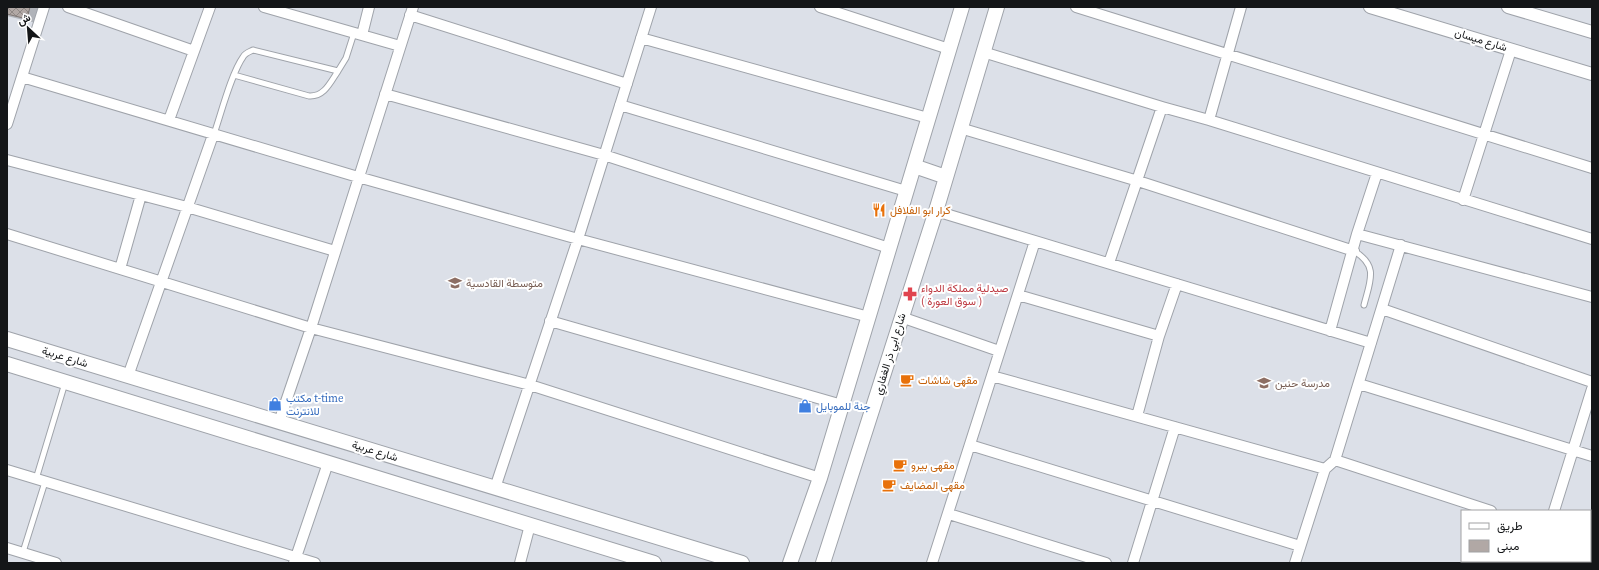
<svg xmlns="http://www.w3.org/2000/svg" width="1599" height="570" font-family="'Source Serif 4',Vazirmatn,serif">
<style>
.shadow{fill:#0003}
.building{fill:url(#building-cross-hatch);stroke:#7f7774}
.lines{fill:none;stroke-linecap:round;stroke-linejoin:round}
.service-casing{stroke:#9fa3aa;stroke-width:7}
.minor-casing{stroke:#9fa3aa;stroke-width:12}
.tertiary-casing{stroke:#9fa3aa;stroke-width:14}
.secondary-casing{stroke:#9fa3aa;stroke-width:16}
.service{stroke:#fff;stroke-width:5}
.minor{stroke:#fff;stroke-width:10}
.tertiary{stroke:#fff;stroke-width:12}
.secondary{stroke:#fff;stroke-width:14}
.labels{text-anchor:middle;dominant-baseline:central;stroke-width:4;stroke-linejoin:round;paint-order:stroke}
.street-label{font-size:11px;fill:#141618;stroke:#fff}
.food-label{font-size:11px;fill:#c56008;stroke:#fff;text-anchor:start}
.education-label{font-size:11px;fill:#785e54;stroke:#fff;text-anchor:start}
.health-label{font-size:11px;fill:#be3a42;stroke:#fff;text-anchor:start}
.shop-label{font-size:11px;fill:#366cbe;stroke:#fff;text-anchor:start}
</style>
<defs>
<pattern id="building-cross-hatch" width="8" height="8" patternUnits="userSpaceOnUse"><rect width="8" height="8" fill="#b1a8a5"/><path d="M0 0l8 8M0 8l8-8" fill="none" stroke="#8f8885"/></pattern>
</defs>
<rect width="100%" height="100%" fill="#dce0e8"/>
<path class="shadow" d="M7,7H41L36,23L7,16Z"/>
<path class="building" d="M7,7H30L27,19L7,14Z"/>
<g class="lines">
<g class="service-casing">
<path id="service" d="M234,75L309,96C324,97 330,83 338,71
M214,134C221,114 231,74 243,57C245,53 249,52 253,50L338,71L346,58L354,33
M1354,251C1379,266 1370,281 1364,305
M36,479L65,383
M23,552L45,482"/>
</g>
<g class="minor-casing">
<path id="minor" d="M68,7L194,51
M264,7L400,46
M820,7L949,49
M1076,7L1592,168
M410,15L627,84
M362,35L369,7
M641,38L928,118
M983,52L1162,107L1209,120L1592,239
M22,77L358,177L578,239L869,317
M385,94L604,155L889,248
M620,105L906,191
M169,120L210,7
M1209,120L1241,7
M7,124L44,7
M960,128L1138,181L1354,251
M7,160L187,207L335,251
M1463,200L1511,50
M936,211L1371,343
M7,234L311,328L530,385L820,478
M1357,234L1592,297
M1109,263L1162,107
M120,269L141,195
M1018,295L1159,336
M1382,309L1592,382
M901,317L999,351
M550,321L842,405
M1330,331L1357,234L1377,173
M128,376L213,135
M992,376L1325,469
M1359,384L1592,456
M1137,416L1159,336L1177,284
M279,422L311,328L413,7
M970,445L1300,546
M1335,460L1491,511
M7,470L315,563
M495,488L578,239L651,7
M1554,511L1592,389
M949,514L1106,563
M1590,544H1592
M7,548L56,563
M294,563L328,463
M520,563L530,525
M932,563L1035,241
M1133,563L1175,427
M1295,563L1325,469L1335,460L1401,245
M1538,563V561"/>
</g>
<g class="tertiary-casing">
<path id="tertiary" d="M1370,7L1592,74
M1508,7L1592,32"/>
</g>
<g class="secondary-casing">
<path id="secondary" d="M914,166L946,177
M7,339L742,563
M7,364L654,563
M790,563L820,478L962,7
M823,563L936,211L997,7"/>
</g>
<use href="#service" class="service"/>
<use href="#minor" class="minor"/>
<use href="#tertiary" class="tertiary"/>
<use href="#secondary" class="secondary"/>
</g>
<defs>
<g id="restaurant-bare" transform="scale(1.08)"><path d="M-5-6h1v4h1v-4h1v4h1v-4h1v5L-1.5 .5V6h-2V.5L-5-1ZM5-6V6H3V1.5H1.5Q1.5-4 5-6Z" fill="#e8710a" stroke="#fff" stroke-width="2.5" paint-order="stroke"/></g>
<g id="school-bare" transform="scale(1.08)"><path d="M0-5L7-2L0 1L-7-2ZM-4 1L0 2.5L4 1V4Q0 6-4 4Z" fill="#8d6e63" stroke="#fff" stroke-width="2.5" paint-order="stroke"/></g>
<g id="pharmacy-bare" transform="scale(1.08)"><path d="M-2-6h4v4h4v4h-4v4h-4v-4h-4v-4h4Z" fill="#e0444e" stroke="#fff" stroke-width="2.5" paint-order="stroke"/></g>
<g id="cafe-bare" transform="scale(1.08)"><path d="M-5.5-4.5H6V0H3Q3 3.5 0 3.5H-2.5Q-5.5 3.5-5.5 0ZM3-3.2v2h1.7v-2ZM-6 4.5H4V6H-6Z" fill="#e8710a" stroke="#fff" stroke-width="2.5" paint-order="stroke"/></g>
<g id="shop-bare" transform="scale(1.08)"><path d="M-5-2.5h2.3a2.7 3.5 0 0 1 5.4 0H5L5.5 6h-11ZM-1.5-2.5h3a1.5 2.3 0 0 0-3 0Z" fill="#3f7fe0" stroke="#fff" stroke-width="2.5" paint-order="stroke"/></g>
</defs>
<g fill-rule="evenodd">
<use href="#restaurant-bare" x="879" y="210"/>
<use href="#school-bare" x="455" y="283"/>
<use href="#pharmacy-bare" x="910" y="294"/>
<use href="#cafe-bare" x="907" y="380"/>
<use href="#school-bare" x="1264" y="383"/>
<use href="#shop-bare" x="275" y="404"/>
<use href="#shop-bare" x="805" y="406"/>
<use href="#cafe-bare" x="900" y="465"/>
<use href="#cafe-bare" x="889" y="485"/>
</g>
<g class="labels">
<g class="street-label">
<text transform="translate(1481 40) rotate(17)">شارع ميسان</text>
<text transform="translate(890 354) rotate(-73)">شارع ابي ذر الغفاري</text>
<text transform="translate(65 357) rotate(17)">شارع عربية</text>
<text transform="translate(375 451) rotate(17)">شارع عربية</text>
</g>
<g class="food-label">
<text x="890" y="210">كرار ابو الفلافل</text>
<text x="918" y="380">مقهى شاشات</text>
<text x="911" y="465">مقهى بيرو</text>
<text x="900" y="485">مقهى المضايف</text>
</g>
<g class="education-label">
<text x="466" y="283">متوسطة القادسية</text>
<text x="1275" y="383">مدرسة حنين</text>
</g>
<g class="health-label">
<text x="921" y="288">صيدلية مملكة الدواء<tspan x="921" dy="13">( سوق العورة )</tspan></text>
</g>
<g class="shop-label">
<text x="286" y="398">مكتب t-time<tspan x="286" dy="13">للانترنت</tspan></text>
<text x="816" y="406">جنة للموبايل</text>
</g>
</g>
<rect width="1599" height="570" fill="none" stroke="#141618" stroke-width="16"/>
<rect x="1461" y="510" width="130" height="52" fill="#ffffff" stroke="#a1a2a3"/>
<rect x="1469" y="523" width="20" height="6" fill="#ffffff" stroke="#a1a2a3"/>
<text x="1497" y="530" font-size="12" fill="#141618">طريق</text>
<rect x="1469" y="540" width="20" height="12" fill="#b1a8a5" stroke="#a1a2a3"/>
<text x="1497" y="550" font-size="12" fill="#141618">مبنى</text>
<g transform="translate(28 28) rotate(334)" stroke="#ffffff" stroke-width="3" paint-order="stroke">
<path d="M0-3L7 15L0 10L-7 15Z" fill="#141618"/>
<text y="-6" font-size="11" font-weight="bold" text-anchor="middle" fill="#141618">ش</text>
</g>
</svg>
